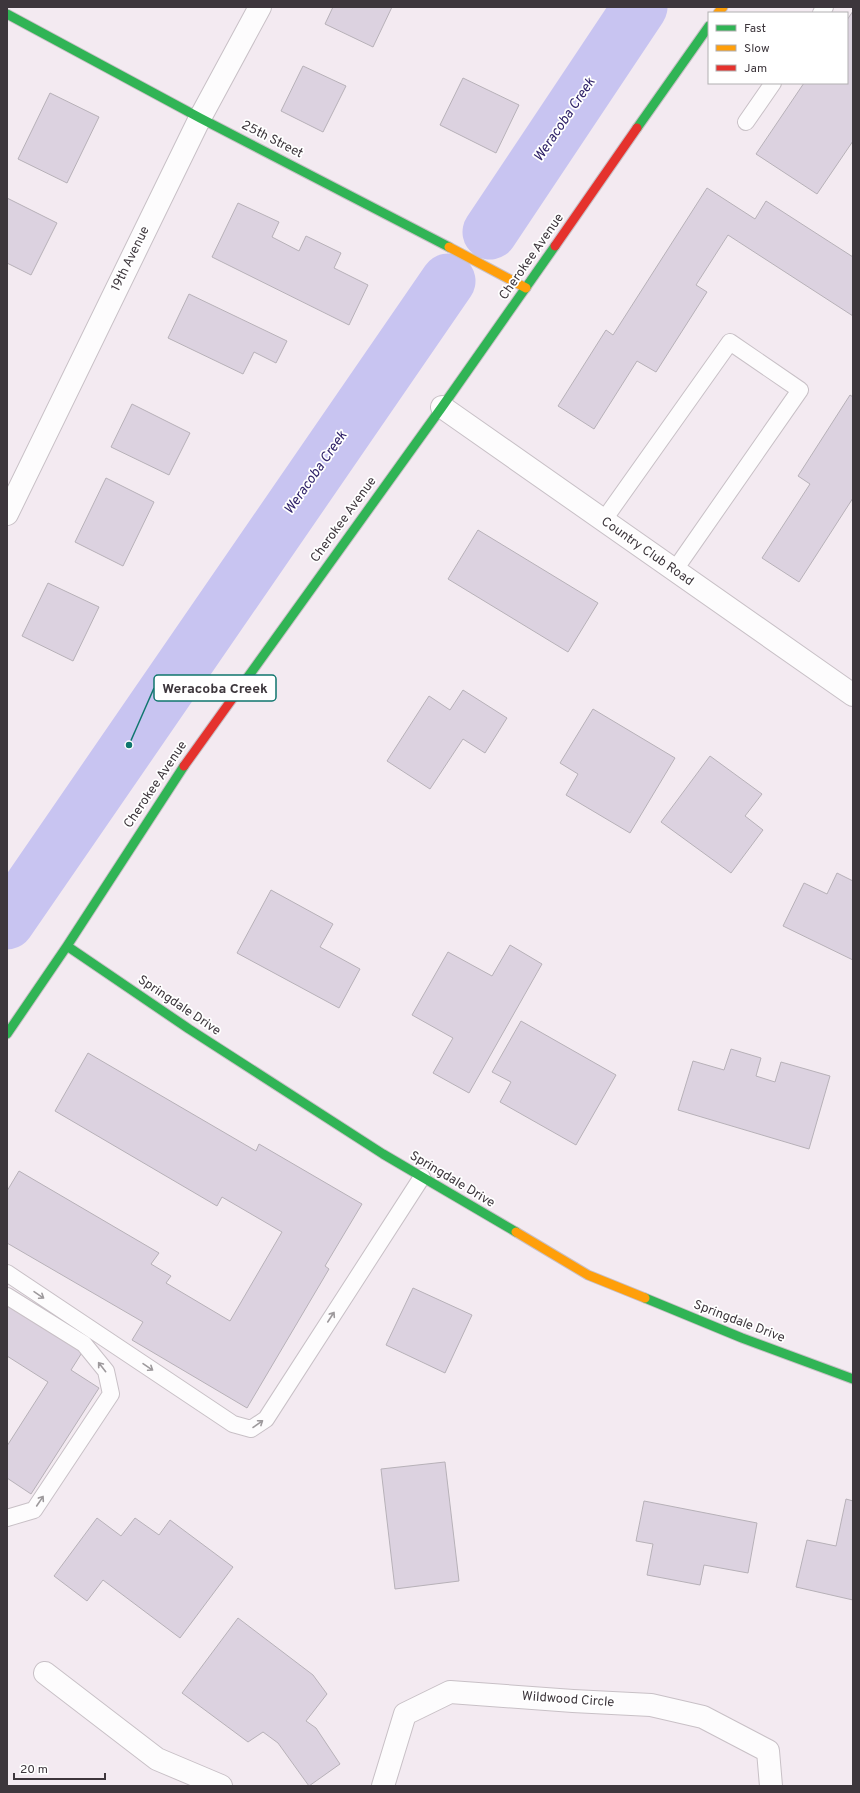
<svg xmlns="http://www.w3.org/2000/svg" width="860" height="1793" font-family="Overpass,sans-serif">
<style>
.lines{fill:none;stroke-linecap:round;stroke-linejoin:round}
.river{stroke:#c8c4f1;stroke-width:55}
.building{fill:#dcd2e0;stroke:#b7b1b8}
.lane-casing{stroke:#c8c0c6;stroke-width:18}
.street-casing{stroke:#c8c0c6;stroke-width:24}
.fast-casing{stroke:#c8c0c6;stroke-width:11}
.slow-casing{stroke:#c8c0c6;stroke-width:11}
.jam-casing{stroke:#c8c0c6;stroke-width:11}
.lane{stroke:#fdfcfd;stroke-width:16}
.street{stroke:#fdfcfd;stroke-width:22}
.fast{stroke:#30b455;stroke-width:9}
.slow{stroke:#ff9f0a;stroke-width:9}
.jam{stroke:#e5322d;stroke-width:9}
.oneway{stroke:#9d999c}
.labels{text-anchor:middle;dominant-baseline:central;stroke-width:3.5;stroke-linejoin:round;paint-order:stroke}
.street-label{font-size:13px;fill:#3d363c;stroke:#fff}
.water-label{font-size:14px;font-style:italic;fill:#31246a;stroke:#fff}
.leader{fill:none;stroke:#0f766e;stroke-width:1.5}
.callout-dot{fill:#0f766e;stroke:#fff;stroke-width:1.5}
.callout{fill:#fff;stroke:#0f766e;stroke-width:1.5}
.callout-label{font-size:14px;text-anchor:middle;font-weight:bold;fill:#3d363c}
</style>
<rect width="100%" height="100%" fill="#f3eaf1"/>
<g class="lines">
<path class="river" d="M490,232L640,7
M7,922L448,281"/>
</g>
<path class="building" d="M333,7H392L373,47L325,24Z
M853,11V141L817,194L756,154L804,83H847V20Z
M303,66L346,86L323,132L281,111Z
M463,78L519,105L496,153L440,125Z
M50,93L99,117L67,183L18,159Z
M707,188L755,219L766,201L853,257V316L728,235L696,285L707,292L656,372L637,361L594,429L558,406L606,330L613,335Z
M7,198L57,223L31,275L7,263Z
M238,203L279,222L272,237L299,251L306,236L341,253L334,268L368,285L349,325L212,257Z
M189,294L287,341L276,363L254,352L243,374L168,338Z
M850,395L853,397V498L799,582L762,558L810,484L798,476Z
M132,404L190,433L169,475L111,447Z
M106,478L154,502L123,566L75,542Z
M478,530L598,603L568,652L448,579Z
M48,583L99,607L73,661L22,636Z
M463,690L507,718L485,753L463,739L430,789L387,761L429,696L450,710Z
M593,709L675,758L630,833L566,795L578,774L560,763Z
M710,756L762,794L745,816L763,830L731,873L661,822Z
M837,873L853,881V960L783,926L804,883L827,894Z
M271,890L333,924L320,947L360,969L339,1008L237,953Z
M510,945L542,964L469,1093L433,1073L453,1038L412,1015L448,952L492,976Z
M521,1021L616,1075L576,1145L500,1102L511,1082L492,1072Z
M731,1049L761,1058L756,1076L775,1082L781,1062L830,1076L809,1149L678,1110L693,1061L724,1070Z
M88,1053L256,1151L259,1144L362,1204L325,1266L329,1269L247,1408L132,1340L143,1322L7,1243V1191L19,1171L159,1253L151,1264L171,1276L166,1283L230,1321L282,1232L222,1197L217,1206L55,1111Z
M413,1288L472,1315L445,1373L386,1345Z
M7,1302L83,1351L71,1370L99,1388L31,1494L7,1478V1446L48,1382L7,1356Z
M445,1462L459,1581L395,1589L381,1469Z
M846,1499L853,1501V1600L796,1587L807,1540L836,1546Z
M644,1501L757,1523L748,1573L704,1565L700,1585L647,1575L653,1544L636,1541Z
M97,1518L121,1536L135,1518L159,1535L170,1520L233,1567L180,1638L103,1580L87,1601L54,1576Z
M238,1618L313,1675L327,1694L306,1721L316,1728L340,1764L309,1786L278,1743L263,1732L248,1742L182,1693Z"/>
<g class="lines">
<g class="lane-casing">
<path id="lane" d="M821,13L825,7
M746,122L773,83
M603,521L730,342L800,390L674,571
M7,1273L233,1424L251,1429L266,1419L422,1177
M7,1296L84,1344L106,1371L111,1394L34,1510L7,1518"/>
</g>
<g class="street-casing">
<path id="street" d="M442,407L853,695
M7,514L200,118L260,7
M45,1673L157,1759L221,1786
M383,1786L405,1714L450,1692L573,1701L651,1705L703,1717L768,1751L771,1786"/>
</g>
<g class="fast-casing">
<path id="fast" d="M7,14L200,118L449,247
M637,128L709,26
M240,688L442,407L555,246
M67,946L189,1029L383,1154L516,1232
M7,1034L67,946L184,766
M645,1298L742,1338L853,1379"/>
</g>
<g class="slow-casing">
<path id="slow" d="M718,13L723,7
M449,247L526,288
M516,1232L588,1275L645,1298"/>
</g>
<g class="jam-casing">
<path id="jam" d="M555,246L637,128
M184,766L240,688"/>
</g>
<use href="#lane" class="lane"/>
<use href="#street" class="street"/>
<use href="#fast" class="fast"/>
<use href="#slow" class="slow"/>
<use href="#jam" class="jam"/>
</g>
<defs><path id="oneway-shaft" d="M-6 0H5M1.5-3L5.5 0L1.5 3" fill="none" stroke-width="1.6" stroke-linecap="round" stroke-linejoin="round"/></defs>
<g class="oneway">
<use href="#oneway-shaft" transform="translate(39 1295) rotate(34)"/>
<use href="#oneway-shaft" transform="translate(331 1317) rotate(-57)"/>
<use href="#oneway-shaft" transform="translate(102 1367) rotate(-128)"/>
<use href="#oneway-shaft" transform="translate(148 1367) rotate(34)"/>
<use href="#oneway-shaft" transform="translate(258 1424) rotate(-35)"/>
<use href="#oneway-shaft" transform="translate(40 1501) rotate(-56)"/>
</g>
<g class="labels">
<g class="street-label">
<text transform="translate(272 140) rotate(27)">25th Street</text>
<text transform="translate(532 257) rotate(-55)">Cherokee Avenue</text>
<text transform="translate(131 259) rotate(-64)">19th Avenue</text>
<text transform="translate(344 520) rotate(-54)">Cherokee Avenue</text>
<text transform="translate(647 552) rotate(35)">Country Club Road</text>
<text transform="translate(156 785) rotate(-56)">Cherokee Avenue</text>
<text transform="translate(179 1006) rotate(34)">Springdale Drive</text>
<text transform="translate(452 1180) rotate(31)">Springdale Drive</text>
<text transform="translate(739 1322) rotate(21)">Springdale Drive</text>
<text transform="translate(568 1700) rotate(4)">Wildwood Circle</text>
</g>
<g class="water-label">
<text transform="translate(565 120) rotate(-56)">Weracoba Creek</text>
<text transform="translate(316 473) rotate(-55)">Weracoba Creek</text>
</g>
</g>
<path class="leader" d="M129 745L154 688"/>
<circle class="callout-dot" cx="129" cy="745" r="4"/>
<rect class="callout" x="154" y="675" width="122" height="26" rx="4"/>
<g class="callout-label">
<text x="215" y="693">Weracoba Creek</text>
</g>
<rect width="860" height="1793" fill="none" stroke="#3d363c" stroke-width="16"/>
<rect x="708" y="12" width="140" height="72" fill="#ffffff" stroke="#b1afb1"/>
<rect x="716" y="25" width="20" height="6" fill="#30b455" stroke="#b1afb1"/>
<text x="744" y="32" font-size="12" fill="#3d363c">Fast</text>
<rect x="716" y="45" width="20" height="6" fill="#ff9f0a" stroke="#b1afb1"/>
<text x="744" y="52" font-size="12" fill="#3d363c">Slow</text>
<rect x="716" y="65" width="20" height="6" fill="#e5322d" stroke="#b1afb1"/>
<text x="744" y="72" font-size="12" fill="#3d363c">Jam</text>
<path d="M14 1773v6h91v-6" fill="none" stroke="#3d363c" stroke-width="2"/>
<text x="20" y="1773" font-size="12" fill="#3d363c" stroke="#ffffff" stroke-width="3" paint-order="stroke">20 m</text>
</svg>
